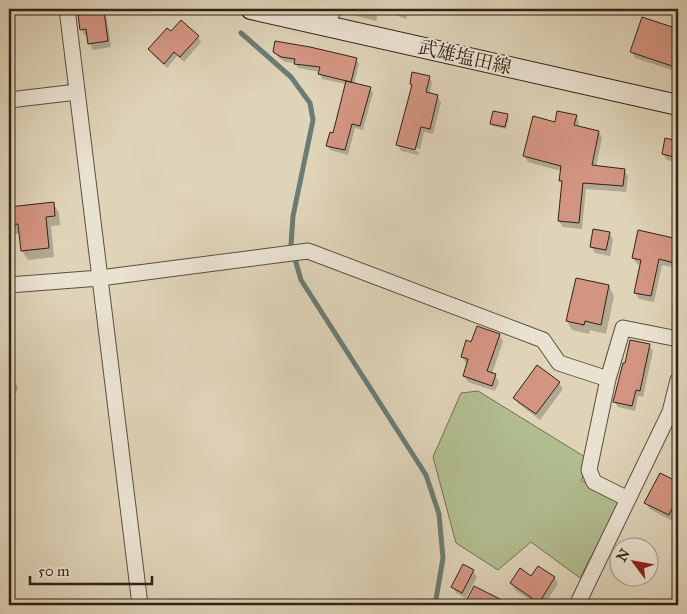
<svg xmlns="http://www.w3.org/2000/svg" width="687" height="614" font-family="'IM FELL Great Primer','Noto Serif JP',serif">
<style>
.green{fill:#b1bc8f;stroke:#707052}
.shadow{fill:#0003}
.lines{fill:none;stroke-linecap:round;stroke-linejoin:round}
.stream{stroke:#6b7c74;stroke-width:5}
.building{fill:#d39582;stroke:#302315}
.street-casing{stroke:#5c4f3e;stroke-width:17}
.secondary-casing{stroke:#302315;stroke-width:22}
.street{stroke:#eae2d1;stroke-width:15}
.secondary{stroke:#eae2d1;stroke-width:20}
.labels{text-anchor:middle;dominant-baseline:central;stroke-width:4;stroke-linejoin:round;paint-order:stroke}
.street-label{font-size:19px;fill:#302315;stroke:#eae2d1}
</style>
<rect width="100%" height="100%" fill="#dfd3b8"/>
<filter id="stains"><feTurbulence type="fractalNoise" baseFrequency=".004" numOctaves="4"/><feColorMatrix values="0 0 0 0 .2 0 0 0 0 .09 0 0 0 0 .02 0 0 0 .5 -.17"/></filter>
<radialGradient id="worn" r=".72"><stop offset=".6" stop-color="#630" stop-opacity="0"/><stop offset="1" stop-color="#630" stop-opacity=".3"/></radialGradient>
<path class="green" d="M478,391L585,457L582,481L620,501L580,578L531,542L498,570L456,543L433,457L461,393Z"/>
<path class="shadow" d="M349,9H379L376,21L353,15Z
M385,9H410L406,19L387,12Z
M103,12L107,19L111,47L93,50L90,44L89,35L85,36L81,29Z
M642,19L678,30V72L635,58L632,52Z
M171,33L198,37L201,42L184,62L177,56L167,68L153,55L150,50Z
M275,52L356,59L359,64L354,84L370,88L373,93L363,130L355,128L348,155L330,150L327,145L333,134L346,84L322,79L320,74V72L298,68L295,63L285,62L278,57Z
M429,77L432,82L430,94L437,96L441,102L433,134L424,132L420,149L400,145V147L419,152L418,155L401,151L398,145L413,88L411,84Z
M507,115L509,118L506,129L493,126L491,124Z
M576,116L579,122L578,127L599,132L602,138L596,167L624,170L628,176L626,192L586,189L582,229L563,227L559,221L563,184L560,181L561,171L528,162L524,156L556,123Z
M666,140L678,142V163L667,160L663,154Z
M53,203L59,213L60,225L51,226L54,257L28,260L22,251L20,233L15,234L10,224L9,208Z
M594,230L610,233L613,240L610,256L595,253L591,246Z
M665,249L678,252V268L662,265L654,302L639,299L635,293L642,265L637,264L633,258Z
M609,286L614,296L606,334L590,330L589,334L572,330L567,321Z
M499,335L503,341L492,374L495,375L499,382L495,391L468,382L464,376L468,364L466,363L462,357Z
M649,345L653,351L643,397L638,396L635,411L618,407L614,401Z
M9,377L13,379L18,388L9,409Z
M559,383L563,389L540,420L519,404L515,398Z
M678,420V432L675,428Z
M660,475L678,484V509L672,521L650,509L646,503Z
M538,567L555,578L558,584L544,605H538L515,590L511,584L531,578Z
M473,571L477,577L466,598L456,593L453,587Z"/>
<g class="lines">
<path class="stream" d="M241,33L291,77L310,103L313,120L293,216L291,245L301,280L426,475L439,514L443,558L435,605"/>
</g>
<path class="building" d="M104,11L108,41L88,44L86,29L80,30L78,15Z
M642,17L678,29V68L630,52Z
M181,20L199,36L180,57L174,52L164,64L148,49L167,28L171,31Z
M275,41L310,47L357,58L351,82L318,74L320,67L294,64L295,59L281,57L273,52Z
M412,72L430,76L426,92L438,95L430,129L421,127L415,150L396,145L412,85L410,84Z
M346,81L371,87L360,126L352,124L345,150L326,146L330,132L333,133Z
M493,111L508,114L505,127L490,124Z
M557,111L577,115L574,125L599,131L592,165L625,169L623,186L583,183L579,223L558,221L562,181H559L561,166L523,156L533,116L555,122Z
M665,138L678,141V158L662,154Z
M54,202L55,216L46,217L49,248L21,251L18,224L9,225V207Z
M593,229L610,232L606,250L590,247Z
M638,230L678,239V264L659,259L651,296L634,293L641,260L632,258Z
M576,278L609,285L601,325L585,321L584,325L566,321Z
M477,326L500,334L487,371L496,374L492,386L463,376L468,359L461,357L466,340L471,342Z
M630,340L650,344L640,391L636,390L632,406L613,402L623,363H625Z
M537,365L560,382L536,414L513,398Z
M660,473L678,482V496L669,515L644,503Z
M463,564L474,570L462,593L451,587Z
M538,566L555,577L539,603L510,583L520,568L531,576Z
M474,586L512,605H464Z"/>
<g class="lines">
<g class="street-casing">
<path id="street" d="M67,9L140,605
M326,25L334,9
M9,100L77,92
M9,285L100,278L308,251L543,340L559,363L608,379
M628,499L594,482L589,470L608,379L623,328L678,339
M577,605L670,412L678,380"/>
</g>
<g class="secondary-casing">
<path id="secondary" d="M251,9L678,105"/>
</g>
<use href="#street" class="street"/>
<use href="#secondary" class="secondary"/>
</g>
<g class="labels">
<g class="street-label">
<text transform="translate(465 57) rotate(13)">武雄塩田線</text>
</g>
</g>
<rect width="687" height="614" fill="none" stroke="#dfd3b8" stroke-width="30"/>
<rect x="10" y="10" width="667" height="594" fill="none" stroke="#302315" stroke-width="2.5"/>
<rect x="15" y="15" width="657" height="584" fill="none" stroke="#302315"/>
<g transform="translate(634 562) rotate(302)"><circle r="24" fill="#eae2d1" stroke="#a09686"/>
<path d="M0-4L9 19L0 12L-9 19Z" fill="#8f2418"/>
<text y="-8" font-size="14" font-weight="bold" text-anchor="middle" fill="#302315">N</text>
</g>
<path d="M30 576v8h122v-8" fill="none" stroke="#302315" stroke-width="2.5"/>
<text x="38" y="576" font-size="15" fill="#302315" stroke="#eae2d1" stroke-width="4" paint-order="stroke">50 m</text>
<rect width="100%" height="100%" filter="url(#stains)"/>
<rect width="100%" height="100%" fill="url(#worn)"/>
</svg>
